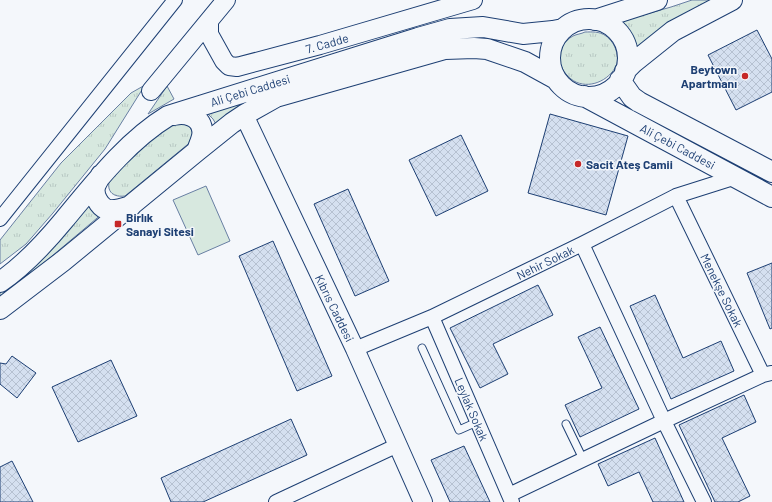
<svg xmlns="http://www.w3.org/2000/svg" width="772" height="502" font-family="Barlow,sans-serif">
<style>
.grass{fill:url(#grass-tufts);stroke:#687fa3}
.pitch{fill:#d7e8df;stroke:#687fa3}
.building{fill:url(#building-cross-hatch);stroke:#1d3f73}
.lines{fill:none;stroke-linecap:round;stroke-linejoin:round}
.service-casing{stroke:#1d3f73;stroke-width:9}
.minor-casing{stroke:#1d3f73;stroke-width:16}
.tertiary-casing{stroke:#1d3f73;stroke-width:20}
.secondary-casing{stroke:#1d3f73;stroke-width:22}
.service{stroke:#f4f7fb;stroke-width:7}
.minor{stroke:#f4f7fb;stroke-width:14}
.tertiary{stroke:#f4f7fb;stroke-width:18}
.secondary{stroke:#f4f7fb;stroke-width:20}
.poi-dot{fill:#c62828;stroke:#f4f7fb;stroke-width:1.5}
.labels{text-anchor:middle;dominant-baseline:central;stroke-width:3;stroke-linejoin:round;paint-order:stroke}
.street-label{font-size:12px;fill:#1d3f73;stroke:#f4f7fb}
.poi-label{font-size:12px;font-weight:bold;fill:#1d3f73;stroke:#f4f7fb;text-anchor:start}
</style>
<defs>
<pattern id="grass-tufts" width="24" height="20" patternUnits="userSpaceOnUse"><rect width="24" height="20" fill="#d7e8df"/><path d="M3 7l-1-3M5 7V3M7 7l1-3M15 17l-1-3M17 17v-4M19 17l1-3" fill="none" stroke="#b8c8c3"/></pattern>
<pattern id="building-cross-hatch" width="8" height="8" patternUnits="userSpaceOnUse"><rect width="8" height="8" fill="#d5e0f0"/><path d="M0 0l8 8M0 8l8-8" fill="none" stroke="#b6c1d1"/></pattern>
</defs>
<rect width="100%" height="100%" fill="#f4f7fb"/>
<path class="grass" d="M692,0H710L666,27L636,50C634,37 629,29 619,22L671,7Z
M585,32C592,32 599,31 606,36C615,42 621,58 615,68C606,83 585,90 571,79C556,67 555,46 573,36C577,34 581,34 585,32Z
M145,85L105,149L53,213L26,244L0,264V240L61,163L131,93Z
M167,86L174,99L148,114Z
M251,99L217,126L213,119L206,112Z
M169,123L188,124L192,131L193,140L125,196C109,198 105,187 112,174Z
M90,201L103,213L39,267L0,297V288Z"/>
<path class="pitch" d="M206,186L230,241L198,255L173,200Z"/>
<path class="building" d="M757,30L772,59V92L736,110L708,55Z
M550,114L628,136L606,215L528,193Z
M461,135L488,191L436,216L409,160Z
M348,189L389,281L355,296L314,204Z
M273,241L332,376L297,391L239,256Z
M772,263V328L770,329L747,273Z
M538,285L553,315L493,344L508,374L480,388L450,328Z
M655,295L683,358L721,341L734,371L671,399L630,306Z
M600,327L639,409L580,437L565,405L602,388L578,337Z
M12,356L36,373L17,398L0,384V363L6,364Z
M111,360L137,416L78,442L52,387Z
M744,395L756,422L722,438L750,496L738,502H715L679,425Z
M291,419L307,455L203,502H171L161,478Z
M655,438L684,502H653L639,472L608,486L598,464Z
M464,446L490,502H450L431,460Z
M12,461L33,502H0V467Z"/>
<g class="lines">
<g class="service-casing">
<path id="service" d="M422,348L459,430L477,422
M566,424L583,459"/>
</g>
<g class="minor-casing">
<path id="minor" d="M676,196L763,375L771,373
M0,219L175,0
M582,244L664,421L704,502
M432,317L512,502
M355,349L432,317L582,244L676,196L736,177
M509,495L664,421L763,375
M276,502L398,445"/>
</g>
<g class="tertiary-casing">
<path id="tertiary" d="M209,21V34L224,61L229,66L237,67L320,45L473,0
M151,91L226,0
M244,115L355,349L423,502"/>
</g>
<g class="secondary-casing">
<path id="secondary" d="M550 58a39 39 0 1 1 78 0a39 39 0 1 1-78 0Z
M595,20L657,0
M625,71L633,63L673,31L732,0
M620,80L632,97L639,102L772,172
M584,96L772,197
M174,115C185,112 200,116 202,129C204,136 199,144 197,151
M101,175C99,179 96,183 95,187C93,195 99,206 106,209C113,212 124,208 131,206
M0,282C25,265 45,243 64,220C94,184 127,141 168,116L418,38L450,29L483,27L523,34L553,31L563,29
M0,309L63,261L197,151L232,123L244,115L276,97L445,49L474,48L487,49L525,62L556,79"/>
</g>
<use href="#service" class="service"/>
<use href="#minor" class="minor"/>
<use href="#tertiary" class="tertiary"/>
<use href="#secondary" class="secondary"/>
</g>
<g class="poi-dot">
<circle cx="745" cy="76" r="4"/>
<circle cx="578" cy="164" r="4"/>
<rect x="114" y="220" width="8" height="8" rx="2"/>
</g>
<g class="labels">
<g class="street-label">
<text transform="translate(327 43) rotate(-16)">7. Cadde</text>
<text transform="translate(250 90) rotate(-17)">Ali Çebi Caddesi</text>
<text transform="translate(678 146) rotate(28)">Ali Çebi Caddesi</text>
<text transform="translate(545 262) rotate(-26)">Nehir Sokak</text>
<text transform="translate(722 290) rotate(64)">Menekşe Sokak</text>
<text transform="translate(335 308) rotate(64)">Kıbrıs Caddesi</text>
<text transform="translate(472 409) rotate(67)">Leylak Sokak</text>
</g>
<g class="poi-label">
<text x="737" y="69" text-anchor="end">Beytown<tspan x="737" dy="14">Apartmanı</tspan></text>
<text x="586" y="164">Sacit Ateş Camii</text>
<text x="126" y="217">Birlık<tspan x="126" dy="14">Sanayi Sitesi</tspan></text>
</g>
</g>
</svg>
